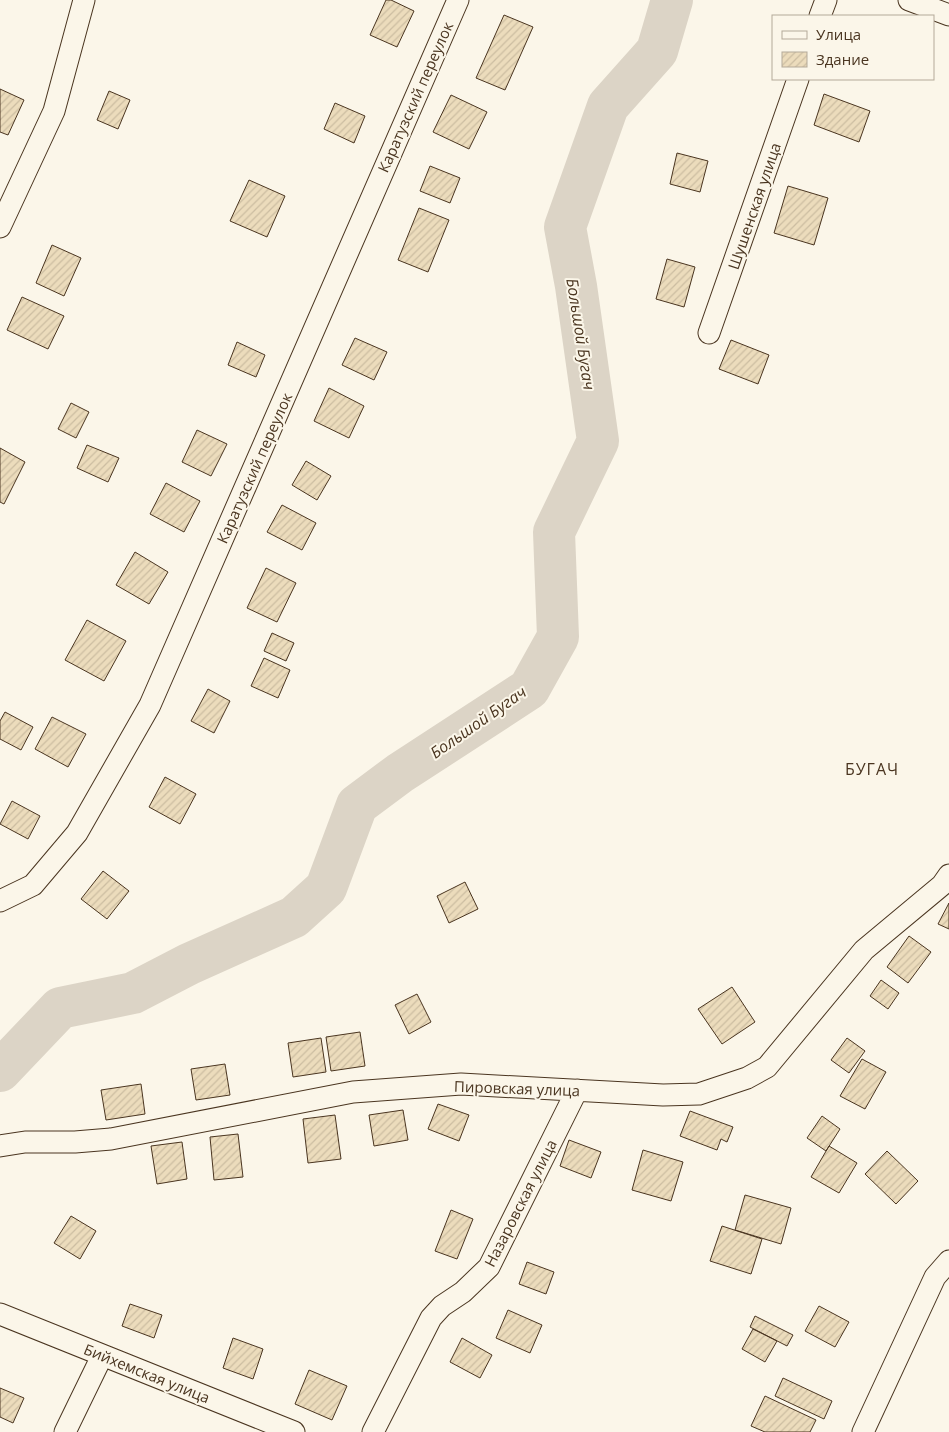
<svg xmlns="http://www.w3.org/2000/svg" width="949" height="1432" font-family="'Open Sans',sans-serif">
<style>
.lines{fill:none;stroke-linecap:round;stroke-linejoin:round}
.river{stroke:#dcd4c6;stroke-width:42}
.building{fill:url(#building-hatch);stroke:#4a3520}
.minor-casing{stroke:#4a3520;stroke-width:23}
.minor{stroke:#fbf6e9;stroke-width:21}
.labels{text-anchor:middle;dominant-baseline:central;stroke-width:4;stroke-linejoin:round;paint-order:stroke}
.street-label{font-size:15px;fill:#4a3520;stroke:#fbf6e9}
.water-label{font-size:16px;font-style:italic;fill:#4a3520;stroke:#fbf6e9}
.neighbourhood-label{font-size:16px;letter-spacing:1px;fill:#4a3520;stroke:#fbf6e9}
</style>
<defs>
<pattern id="building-hatch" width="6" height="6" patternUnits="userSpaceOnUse" patternTransform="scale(1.25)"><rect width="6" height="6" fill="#ecdcbc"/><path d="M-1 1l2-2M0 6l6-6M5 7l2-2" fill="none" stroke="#ccbda1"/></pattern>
</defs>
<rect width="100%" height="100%" fill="#fbf6e9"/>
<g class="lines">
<path class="river" d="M0,1071L60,1008L133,993L189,964L294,917L326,888L357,805L400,773L529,689L558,637L554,532L598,441L576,286L565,227L608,106L657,51L672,0"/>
</g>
<path class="building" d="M386,0H391L414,11L397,47L370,35Z
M504,15L533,27L505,90L476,78Z
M0,89L24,100L8,135L0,132Z
M109,91L130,100L118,129L97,120Z
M824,94L870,111L859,142L814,125Z
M451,95L487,112L469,149L433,132Z
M335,103L365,116L354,143L324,129Z
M677,153L708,161L700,192L670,184Z
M430,166L460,178L450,203L420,191Z
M249,180L285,196L267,237L230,221Z
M788,186L828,198L814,245L774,233Z
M419,208L449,220L428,272L398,260Z
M52,245L81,258L64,296L36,283Z
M667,259L695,267L684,307L656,299Z
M22,297L64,316L48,349L7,330Z
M355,338L387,352L374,380L342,365Z
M731,340L769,355L758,384L719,369Z
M237,342L265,355L256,377L228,365Z
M329,388L364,406L349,438L314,421Z
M71,403L89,412L76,438L58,429Z
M197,430L227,444L211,476L182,462Z
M87,445L119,458L108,482L77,468Z
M0,448L25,462L4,504L0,502Z
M306,461L331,476L317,500L292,485Z
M166,483L200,501L184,532L150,514Z
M282,505L316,523L302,550L267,532Z
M135,552L168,572L149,604L116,585Z
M266,568L296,583L277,622L247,608Z
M87,620L126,641L104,681L65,660Z
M272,633L294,643L286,661L264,651Z
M264,658L290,670L278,698L251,686Z
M208,689L230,701L214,733L191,721Z
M5,712L33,727L21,750L0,739V721Z
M52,717L86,734L68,767L35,749Z
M165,777L196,794L180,824L149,807Z
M12,801L40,816L28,839L0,824Z
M103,871L129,891L107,919L81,899Z
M465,882L478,909L449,923L437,896Z
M949,903V929L938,924Z
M909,936L931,952L908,983L887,967Z
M881,980L899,993L888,1009L870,996Z
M732,987L755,1022L722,1044L698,1009Z
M417,994L431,1022L409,1034L395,1005Z
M360,1032L365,1066L331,1071L326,1037Z
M321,1038L326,1072L293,1077L288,1043Z
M847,1038L865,1051L849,1073L831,1060Z
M862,1059L886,1072L865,1109L840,1096Z
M225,1064L230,1095L196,1100L191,1069Z
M141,1084L145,1114L106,1120L101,1090Z
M438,1104L469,1115L459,1141L428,1129Z
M403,1110L408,1140L374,1146L369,1115Z
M690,1111L733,1127L727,1142L721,1139L717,1150L680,1136Z
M335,1115L341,1159L308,1163L303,1119Z
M822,1116L840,1129L826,1151L807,1138Z
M238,1134L243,1177L214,1180L210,1137Z
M569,1140L601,1152L591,1178L560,1166Z
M182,1142L187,1179L157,1184L151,1146Z
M829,1146L857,1163L839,1193L811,1177Z
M643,1150L683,1162L671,1201L632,1190Z
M887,1151L918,1181L896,1204L865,1174Z
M745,1195L791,1208L781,1244L735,1230Z
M451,1210L473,1219L457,1259L435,1251Z
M71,1216L96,1231L80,1259L54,1243Z
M722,1226L762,1239L751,1274L710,1261Z
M527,1262L554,1272L546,1294L519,1284Z
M130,1304L162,1315L154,1338L122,1326Z
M819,1306L849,1322L835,1347L805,1331Z
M508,1310L542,1325L530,1353L496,1338Z
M755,1316L793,1335L787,1346L750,1327Z
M753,1329L777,1341L765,1362L742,1349Z
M233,1338L263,1349L253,1379L223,1368Z
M462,1338L492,1355L480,1378L450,1362Z
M309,1370L347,1386L332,1420L295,1404Z
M783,1378L832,1401L824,1419L775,1396Z
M0,1388L24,1398L13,1423L0,1417Z
M765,1396L816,1420L810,1432H765L751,1426Z"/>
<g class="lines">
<g class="minor-casing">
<path id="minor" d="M909,0L949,15
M820,16L826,0
M0,227L54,111L84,0
M709,333L798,79
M0,901L33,885L77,833L150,705L458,0
M0,1146L25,1142H75L111,1139L353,1092L461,1084L663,1095L699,1094L747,1078L767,1067L864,950L942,885L949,875
M0,1314L294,1432
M65,1432L102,1356
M373,1432L431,1318L442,1306L463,1292L489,1267L577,1090
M863,1432L935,1277L949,1261"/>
</g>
<use href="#minor" class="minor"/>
</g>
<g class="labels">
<g class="street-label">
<text transform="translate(415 97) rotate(-66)">Каратузский переулок</text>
<text transform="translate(754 206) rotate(-71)">Шушенская улица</text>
<text transform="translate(254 468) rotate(-66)">Каратузский переулок</text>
<text transform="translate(517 1088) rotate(2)">Пировская улица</text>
<text transform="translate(520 1203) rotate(-63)">Назаровская улица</text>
<text transform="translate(147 1373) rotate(22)">Бийхемская улица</text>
</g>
<g class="water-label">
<text transform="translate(581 334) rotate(81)">Большой Бугач</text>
<text transform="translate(478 722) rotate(-35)">Большой Бугач</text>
</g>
<g class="neighbourhood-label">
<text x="872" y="769">БУГАЧ</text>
</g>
</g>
<rect x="772" y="15" width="162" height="65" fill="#fbf6e9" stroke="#b4a999"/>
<rect x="782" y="31" width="25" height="8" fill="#fbf6e9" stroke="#b4a999"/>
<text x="816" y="40" font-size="15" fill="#4a3520">Улица</text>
<rect x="782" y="52" width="25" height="15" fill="url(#building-hatch)" stroke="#b4a999"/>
<text x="816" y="65" font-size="15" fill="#4a3520">Здание</text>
</svg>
